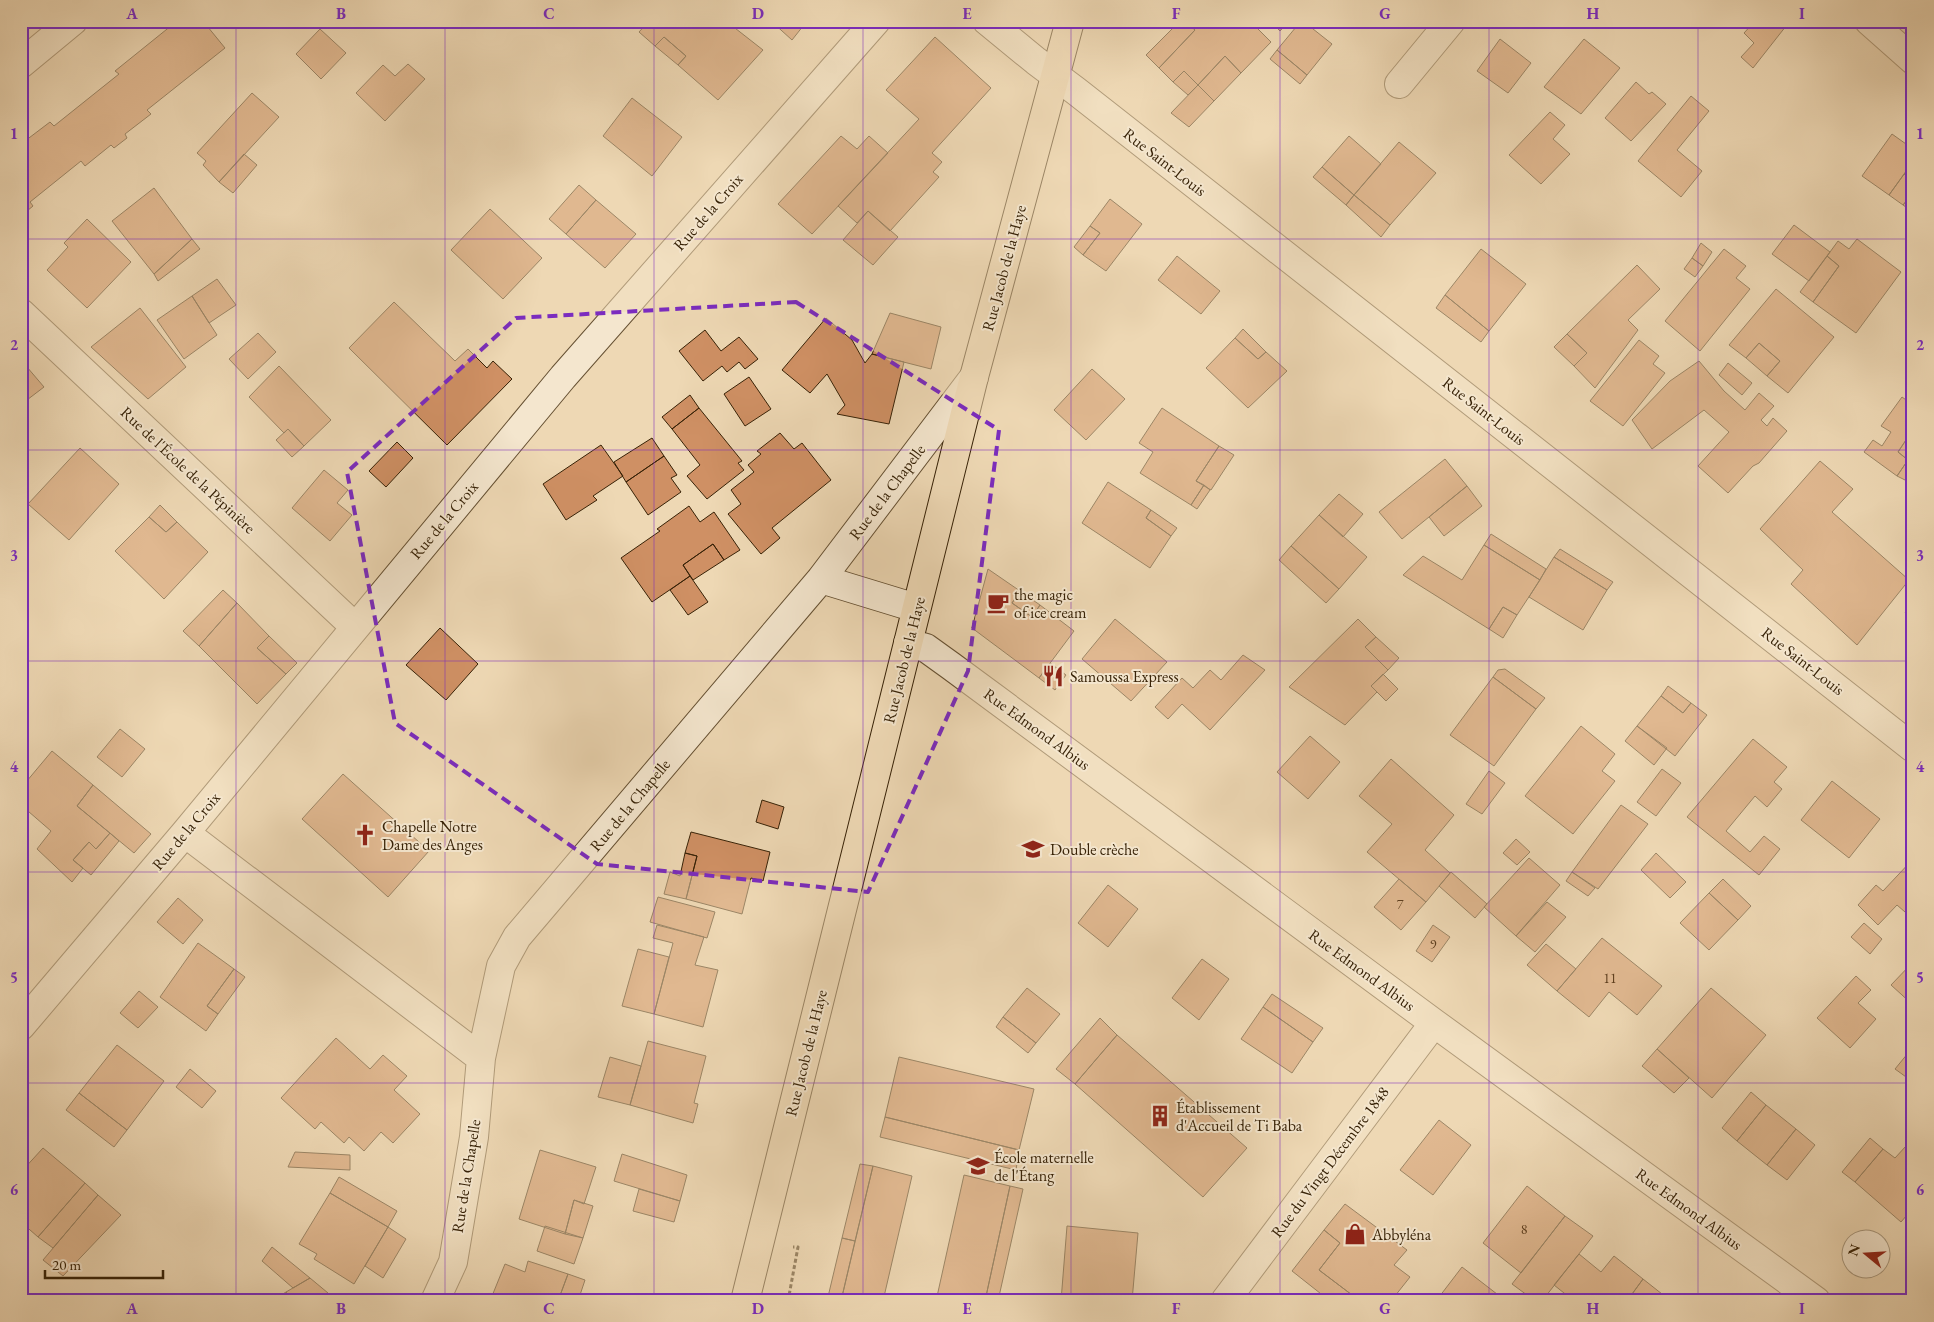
<svg xmlns="http://www.w3.org/2000/svg" width="1934" height="1322" font-family="'EB Garamond',serif">
<style>
.building{fill:#cf9064;stroke:#372207}
.lines{fill:none;stroke-linecap:round;stroke-linejoin:round}
.minor-casing{stroke:#655032;stroke-width:30}
.major-casing{stroke:#372207;stroke-width:30}
.path{stroke:#372207;stroke-width:3;stroke-dasharray:4 2.5;stroke-linecap:butt}
.minor{stroke:#f4e6ce;stroke-width:28}
.major{stroke:#eed8b4;stroke-width:28}
.marked{fill:none;stroke:#7b2cbf;stroke-width:4;stroke-dasharray:10 6;stroke-linejoin:round}
.grid{fill:none;stroke:#7b2cbf;stroke-width:1;stroke-opacity:0.55}
.labels{text-anchor:middle;dominant-baseline:central;stroke-width:4;stroke-linejoin:round;paint-order:stroke}
.number-label{font-size:14px;fill:#5d3e1e}
.street-label{font-size:16px;fill:#372207;stroke:#f4e6ce}
.poi-label{font-size:16px;fill:#372207;stroke:#f4e6ce;text-anchor:start}
.neatline{fill:none;stroke:#7b2cbf;stroke-width:2}
.grid-label{font-size:16px;text-anchor:middle;font-weight:bold;fill:#7b2cbf}
</style>
<rect width="100%" height="100%" fill="#eed8b4"/>
<filter id="stains"><feTurbulence type="fractalNoise" baseFrequency=".004" numOctaves="4"/><feColorMatrix values="0 0 0 0 .2 0 0 0 0 .09 0 0 0 0 .02 0 0 0 .5 -.17"/></filter>
<radialGradient id="worn" r=".72"><stop offset=".6" stop-color="#630" stop-opacity="0"/><stop offset="1" stop-color="#630" stop-opacity=".3"/></radialGradient>
<path class="building" d="M177,21H203L225,48L147,110L151,114L125,134L127,138L114,148L111,145L85,166L81,161L30,202L33,206L21,216V144L50,122L54,126L119,74L115,71Z
M649,21H726L763,50L718,100L678,65L686,56L664,37L655,46L639,32Z
M771,21H807L792,40Z
M1180,21H1185L1195,30L1159,68L1146,55Z
M1185,21H1250L1271,42L1241,73L1225,56L1198,85L1184,71L1173,82L1159,68L1195,30Z
M1270,21H1289L1280,31Z
M1301,21H1303L1332,44L1307,75L1277,50Z
M1755,21H1790L1753,68L1741,57L1754,43L1744,33Z
M320,29L346,53L321,79L296,54Z
M664,37L686,56L678,65L655,46Z
M935,37L991,88L932,153L942,162L933,172L939,177L890,231L868,211L857,223L838,206L919,119L886,90Z
M1500,39L1531,63L1508,93L1477,71Z
M1584,39L1620,68L1581,114L1544,87Z
M1277,50L1307,75L1300,84L1270,59Z
M1225,56L1241,73L1214,101L1198,85Z
M408,64L425,79L385,121L356,93L383,65L395,76Z
M1184,71L1198,85L1188,95L1173,82Z
M1636,82L1649,94L1652,92L1666,104L1631,141L1605,118Z
M1198,85L1214,101L1189,127L1171,113Z
M252,93L279,117L219,182L203,165L206,161L197,153Z
M1691,96L1709,111L1677,150L1702,171L1681,197L1638,161Z
M632,98L682,137L652,176L603,136Z
M1550,112L1565,125L1553,139L1570,154L1541,184L1509,155Z
M1892,134L1913,149V162L1889,195L1862,176Z
M841,136L857,149L869,136L888,153L812,234L778,204Z
M1349,136L1381,164L1354,195L1322,167Z
M1399,142L1436,173L1390,225L1354,195Z
M244,154L257,165L233,193L219,182Z
M1913,162V181L1904,174Z
M1322,167L1354,195L1346,205L1313,177Z
M1904,174L1913,181V193L1903,205L1889,195Z
M579,185L596,200L566,234L549,219Z
M154,188L192,239L154,274L112,221Z
M1913,193V212L1903,205Z
M1354,195L1390,225L1381,237L1346,205Z
M1110,199L1142,224L1106,271L1083,255L1100,233L1090,226Z
M596,200L636,234L605,268L566,234Z
M490,209L542,258L503,299L451,250Z
M868,211L898,237L873,265L843,240Z
M87,219L131,262L87,308L47,270L68,247L64,243Z
M1794,225L1830,252L1809,281L1772,254Z
M1090,226L1100,233L1083,255L1074,247Z
M192,239L200,249L158,281L154,274Z
M1857,239L1901,272L1856,333L1813,302L1839,266L1827,256L1830,252L1838,241L1849,249Z
M1701,243L1712,252L1703,266L1692,258Z
M1481,249L1526,284L1489,331L1445,295Z
M1724,249L1746,266L1736,278L1750,289L1700,351L1665,321Z
M1177,256L1220,291L1201,314L1158,280Z
M1827,256L1839,266L1813,302L1800,292Z
M1692,258L1703,266L1695,277L1684,269Z
M1637,265L1660,289L1628,320L1638,330L1595,388L1574,366L1587,353L1567,334Z
M217,279L236,305L209,323L192,296Z
M1776,289L1834,337L1788,393L1767,376L1780,361L1759,343L1746,358L1729,345Z
M1445,295L1489,331L1481,342L1436,308Z
M192,296L217,335L184,359L157,320Z
M394,302L455,361L468,349L487,368L493,361L512,379L447,445L349,348Z
M140,308L186,367L148,399L91,347Z
M890,313L941,327L931,369L872,354Z
M826,318L852,340L865,363L872,354L904,362L889,424L837,414L845,405L827,374L810,393L782,370Z
M1243,329L1266,352L1258,359L1235,338Z
M705,330L721,351L739,337L758,359L745,369L739,362L727,372L722,366L703,381L679,351Z
M258,333L276,352L248,379L229,359Z
M1567,334L1587,353L1574,366L1554,347Z
M1235,338L1258,359L1266,352L1287,371L1248,408L1206,368Z
M1639,340L1659,356L1653,364L1665,373L1623,426L1590,401Z
M1759,343L1780,361L1767,376L1746,358Z
M21,360L44,387L23,403L21,402Z
M1699,361L1724,391L1745,410L1759,393L1774,406L1761,420L1767,426L1773,418L1787,431L1759,463L1753,466L1728,493L1698,466L1729,432L1704,410L1652,449L1632,420L1670,381Z
M1728,363L1752,383L1742,395L1719,375Z
M279,366L331,420L304,446L288,429L284,433L249,397Z
M1092,369L1125,399L1086,440L1054,410Z
M749,377L771,409L745,426L724,394Z
M690,395L699,408L672,429L662,417Z
M1902,397L1913,405V440L1908,437L1898,452L1908,460L1897,476L1864,452L1873,440L1882,446L1891,432L1881,426Z
M699,408L742,461L738,463L744,470L707,499L687,476L700,465L672,429Z
M1162,408L1219,446L1196,481L1204,485L1191,505L1140,473L1153,452L1139,443Z
M288,429L304,446L292,457L276,440Z
M780,433L794,449L802,443L831,480L772,528L780,538L761,554L728,514L741,504L731,490L754,472L748,465L761,454L757,451Z
M1908,437L1913,440V469L1905,480L1897,476L1908,460L1898,452Z
M652,438L664,456L626,482L614,462Z
M397,442L413,458L386,487L369,471Z
M601,445L623,476L593,496L597,500L566,520L543,484Z
M1219,446L1234,455L1211,490L1196,481Z
M80,448L119,484L69,540L28,504Z
M664,456L677,475L671,478L681,492L648,515L626,482Z
M1445,459L1467,486L1402,539L1379,512Z
M1820,461L1853,489L1832,512L1909,580L1857,645L1791,584L1803,570L1760,529Z
M324,470L348,490L337,503L352,515L330,541L292,508Z
M1108,482L1151,510L1146,518L1171,536L1150,568L1082,523Z
M1204,485L1210,490L1197,509L1191,505Z
M1467,486L1482,506L1444,536L1429,517Z
M1339,494L1363,514L1343,537L1319,515Z
M160,505L177,522L166,532L149,517Z
M689,506L700,522L714,512L740,550L724,560L713,544L683,565L690,576L652,602L621,558L660,531L657,529Z
M1151,510L1177,528L1171,536L1146,518Z
M1319,515L1367,557L1339,589L1291,546Z
M149,517L166,532L177,522L208,552L164,599L115,551Z
M1491,534L1546,569L1540,580L1484,545Z
M713,544L724,560L693,580L683,565Z
M1484,545L1540,580L1517,615L1503,607L1489,629L1403,575L1423,556L1462,580Z
M1291,546L1339,589L1326,603L1279,560Z
M1560,549L1613,582L1607,590L1554,557Z
M1554,557L1607,590L1583,630L1529,597Z
M988,569L1020,591L1012,603L1032,617L1040,605L1074,631L1039,678L972,628Z
M690,576L708,602L688,615L670,590Z
M223,590L237,603L199,646L183,631Z
M1020,591L1040,605L1032,617L1012,603Z
M237,603L269,636L257,648L286,674L257,704L199,646Z
M1503,607L1517,615L1503,638L1489,629Z
M1913,607V624L1905,612Z
M1115,619L1167,662L1131,701L1082,659Z
M1358,619L1376,637L1365,647L1388,670L1371,686L1377,692L1345,725L1289,687Z
M440,628L478,664L446,700L406,665Z
M269,636L297,663L286,674L257,648Z
M1376,637L1399,658L1388,670L1365,647Z
M1243,655L1265,670L1210,730L1182,704L1168,719L1155,707L1182,678L1193,688L1210,670L1221,680Z
M1050,663L1066,675L1055,690L1039,678Z
M1505,669L1545,698L1536,709L1493,677L1498,670Z
M1383,674L1398,689L1386,701L1371,686Z
M1493,677L1536,709L1494,766L1450,735Z
M1668,686L1691,703L1683,713L1661,696Z
M1661,696L1683,713L1691,703L1707,715L1675,756L1637,726Z
M1581,726L1615,754L1602,771L1615,781L1573,834L1525,796Z
M1637,726L1667,748L1654,765L1625,741Z
M120,729L145,749L122,777L97,757Z
M1310,736L1340,762L1308,799L1277,772Z
M1753,739L1787,767L1774,782L1782,789L1767,807L1755,796L1726,831L1750,852L1764,836L1780,849L1759,875L1687,817Z
M52,751L93,785L77,806L110,833L96,849L89,842L73,860L83,868L72,882L37,849L51,831L21,805V788Z
M1391,759L1454,815L1425,850L1450,873L1426,902L1367,852L1392,824L1359,796Z
M1662,769L1681,783L1656,816L1637,802Z
M1489,771L1505,783L1482,814L1466,804Z
M343,774L429,851L388,897L302,819Z
M1832,781L1880,819L1849,858L1801,820Z
M93,785L151,834L134,853L77,806Z
M762,800L784,807L778,829L756,822Z
M1621,805L1648,824L1598,889L1572,872Z
M691,832L770,852L763,881L751,878L742,914L686,899L697,856L685,853Z
M110,833L119,841L91,875L73,860L89,842L96,849Z
M1516,839L1530,852L1517,865L1503,853Z
M685,853L697,856L686,899L664,894L670,872L680,876Z
M1656,853L1686,882L1670,898L1641,870Z
M1529,858L1560,885L1516,936L1484,907Z
M1913,859V919L1897,905L1878,925L1858,905L1876,885L1883,891Z
M1451,872L1487,904L1475,918L1439,886Z
M1572,872L1595,888L1588,896L1566,881Z
M1399,879L1426,902L1401,930L1374,907Z
M1723,879L1751,906L1738,920L1709,893Z
M1108,885L1138,909L1108,947L1078,923Z
M1709,893L1738,920L1709,950L1680,923Z
M658,897L715,912L707,938L650,922Z
M178,898L203,920L183,944L157,922Z
M1547,902L1566,917L1535,952L1516,936Z
M1864,923L1882,939L1870,954L1851,937Z
M657,925L704,937L695,965L718,970L703,1027L654,1014L673,943L653,938Z
M1433,925L1450,937L1432,962L1416,951Z
M1602,938L1662,986L1637,1015L1609,992L1589,1017L1557,991Z
M198,943L234,969L207,1006L218,1014L206,1031L160,997Z
M1546,944L1576,969L1557,991L1527,965Z
M638,949L669,957L654,1014L622,1006Z
M1202,959L1229,979L1199,1020L1172,998Z
M1913,962V1005L1891,985Z
M234,969L245,977L218,1014L207,1006Z
M1856,976L1871,990L1858,1003L1876,1019L1850,1048L1817,1018Z
M1027,988L1060,1014L1036,1043L1003,1017Z
M1711,988L1766,1035L1712,1098L1657,1049Z
M139,991L158,1007L138,1028L120,1013Z
M1272,994L1323,1028L1313,1042L1263,1007Z
M1263,1007L1313,1042L1292,1073L1241,1039Z
M1003,1017L1036,1043L1028,1053L996,1027Z
M1100,1018L1117,1035L1075,1084L1056,1069Z
M1117,1035L1247,1148L1203,1197L1075,1084Z
M336,1038L370,1069L383,1055L407,1076L394,1090L420,1114L393,1143L381,1132L364,1151L349,1137L344,1143L321,1122L315,1129L281,1098Z
M648,1041L706,1056L694,1103L698,1104L693,1123L630,1105Z
M117,1045L164,1081L127,1130L79,1093Z
M1913,1047V1082L1895,1069Z
M1657,1049L1689,1078L1674,1093L1642,1066Z
M610,1057L641,1066L630,1105L598,1097Z
M899,1057L1034,1089L1019,1150L885,1117Z
M190,1069L216,1091L202,1108L176,1087Z
M1751,1092L1766,1105L1737,1141L1722,1128Z
M79,1093L127,1130L114,1147L66,1110Z
M1766,1105L1796,1129L1767,1165L1737,1141Z
M885,1117L1019,1150L1016,1170L880,1137Z
M1439,1120L1471,1145L1433,1195L1400,1170Z
M1796,1129L1815,1145L1787,1180L1767,1165Z
M1870,1138L1883,1149L1855,1182L1842,1172Z
M1906,1146L1913,1152V1176L1910,1179L1913,1182V1208L1901,1222L1855,1182L1883,1149L1895,1158Z
M43,1148L85,1183L38,1237L21,1222V1172Z
M540,1150L596,1167L584,1204L574,1200L565,1234L519,1219Z
M295,1152L350,1155V1170L288,1167Z
M622,1154L687,1175L680,1201L614,1181Z
M860,1164L873,1166L855,1241L842,1238Z
M873,1166L912,1176L883,1301H841Z
M964,1175L1010,1186L985,1301H936Z
M339,1177L397,1211L388,1227L330,1193Z
M85,1183L98,1195L53,1248L38,1237Z
M1010,1186L1023,1189L998,1301H985Z
M1527,1186L1565,1216L1521,1273L1483,1243Z
M639,1189L680,1201L674,1222L633,1211Z
M330,1193L388,1227L354,1284L314,1259L317,1254L299,1244Z
M98,1195L121,1215L63,1276L43,1260Z
M574,1200L593,1206L583,1238L565,1234Z
M1345,1204L1407,1250L1394,1265L1410,1277L1391,1301H1360L1319,1270L1340,1243L1324,1230Z
M1565,1216L1593,1236L1542,1301H1535L1512,1284Z
M545,1226L583,1238L574,1264L537,1251Z
M1067,1226L1138,1233L1132,1301H1061Z
M388,1227L406,1239L383,1278L365,1266Z
M1324,1230L1340,1243L1319,1270L1360,1301H1330L1292,1271Z
M842,1238L855,1241L841,1301H827Z
M272,1247L310,1278L293,1288L262,1261Z
M1579,1254L1601,1272L1614,1256L1643,1279L1627,1301H1574L1554,1285Z
M528,1261L568,1274L558,1301H490L505,1264L525,1272Z
M1462,1267L1506,1301H1436Z
M568,1274L585,1280L578,1301H558Z
M310,1278L328,1293L317,1301H294L286,1292Z
M1643,1279L1662,1294L1657,1301H1627Z
M286,1292L294,1301H272Z"/>
<g class="lines">
<g class="minor-casing">
<path id="minor" d="M987,21L1036,61L1076,91L1913,748
M1869,21L1913,60
M21,64L73,21
M1399,84L1451,21
M21,313L355,627
M821,579L916,608
M908,643L926,648L951,666L1434,1023L1816,1301
M185,833L481,1058
M21,1026L185,833L563,377L876,21
M435,1301L453,1262L474,1137L481,1058L501,966L517,937L821,579L974,377
M1225,1301L1434,1023"/>
</g>
<g class="major-casing">
<path id="major" d="M745,1301L974,377L1070,21"/>
</g>
<path class="path" d="M788,1301L798,1247H793"/>
<use href="#minor" class="minor"/>
<use href="#major" class="major"/>
</g>
<path d="M0 0H1934V1322H0ZM796,302L999,430L968,671L868,892L597,864L395,723L347,472L516,318Z" fill="#eed8b4" fill-opacity=".55" fill-rule="evenodd"/>
<path class="marked" d="M796,302L999,430L968,671L868,892L597,864L395,723L347,472L516,318Z"/>
<path class="grid" d="M236,21V1301M445,21V1301M654,21V1301M863,21V1301M1071,21V1301M1280,21V1301M1489,21V1301M1698,21V1301M21,239H1913M21,450H1913M21,661H1913M21,872H1913M21,1083H1913"/>
<defs>
<g id="cafe-bare" transform="scale(1.725)"><path d="M-5.5-4.5H6V0H3Q3 3.5 0 3.5H-2.5Q-5.5 3.5-5.5 0ZM3-3.2v2h1.7v-2ZM-6 4.5H4V6H-6Z" fill="#8f2418" stroke="#f4e6ce" stroke-width="2.5" paint-order="stroke"/></g>
<g id="restaurant-bare" transform="scale(1.725)"><path d="M-5-6h1v4h1v-4h1v4h1v-4h1v5L-1.5 .5V6h-2V.5L-5-1ZM5-6V6H3V1.5H1.5Q1.5-4 5-6Z" fill="#8f2418" stroke="#f4e6ce" stroke-width="2.5" paint-order="stroke"/></g>
<g id="church-bare" transform="scale(1.725)"><path d="M-1.2-6h2.4v3.5h3.3v2.4h-3.3V6h-2.4V-.1h-3.3v-2.4h3.3Z" fill="#8f2418" stroke="#f4e6ce" stroke-width="2.5" paint-order="stroke"/></g>
<g id="school-bare" transform="scale(1.725)"><path d="M0-5L7-2L0 1L-7-2ZM-4 1L0 2.5L4 1V4Q0 6-4 4Z" fill="#8f2418" stroke="#f4e6ce" stroke-width="2.5" paint-order="stroke"/></g>
<g id="building-bare" transform="scale(1.725)"><path d="M-4-6H4V6H1V3H-1V6H-4ZM-2.5-4.3h1.7v1.8h-1.7ZM.8-4.3h1.7v1.8H.8ZM-2.5-1h1.7V.8h-1.7ZM.8-1h1.7V.8H.8Z" fill="#8f2418" stroke="#f4e6ce" stroke-width="2.5" paint-order="stroke"/></g>
<g id="shop-bare" transform="scale(1.725)"><path d="M-5-2.5h2.3a2.7 3.5 0 0 1 5.4 0H5L5.5 6h-11ZM-1.5-2.5h3a1.5 2.3 0 0 0-3 0Z" fill="#8f2418" stroke="#f4e6ce" stroke-width="2.5" paint-order="stroke"/></g>
</defs>
<g fill-rule="evenodd">
<use href="#cafe-bare" x="998" y="603"/>
<use href="#restaurant-bare" x="1053" y="676"/>
<use href="#church-bare" x="365" y="835"/>
<use href="#school-bare" x="1033" y="849"/>
<use href="#building-bare" x="1160" y="1116"/>
<use href="#school-bare" x="978" y="1166"/>
<use href="#shop-bare" x="1355" y="1234"/>
</g>
<g class="labels">
<g class="number-label">
<text x="1400" y="904">7</text>
<text x="1433" y="944">9</text>
<text x="1610" y="978">11</text>
<text x="1524" y="1229">8</text>
</g>
<g class="street-label">
<text transform="translate(1165 162) rotate(38)">Rue Saint-Louis</text>
<text transform="translate(708 212) rotate(-49)">Rue de la Croix</text>
<text transform="translate(1004 268) rotate(-75)">Rue Jacob de la Haye</text>
<text transform="translate(1484 411) rotate(38)">Rue Saint-Louis</text>
<text transform="translate(188 470) rotate(43)">Rue de l'École de la Pépinière</text>
<text transform="translate(887 492) rotate(-53)">Rue de la Chapelle</text>
<text transform="translate(444 520) rotate(-50)">Rue de la Croix</text>
<text transform="translate(904 660) rotate(-76)">Rue Jacob de la Haye</text>
<text transform="translate(1803 661) rotate(38)">Rue Saint-Louis</text>
<text transform="translate(1037 729) rotate(36)">Rue Edmond Albius</text>
<text transform="translate(630 805) rotate(-50)">Rue de la Chapelle</text>
<text transform="translate(186 831) rotate(-50)">Rue de la Croix</text>
<text transform="translate(1362 970) rotate(36)">Rue Edmond Albius</text>
<text transform="translate(806 1053) rotate(-76)">Rue Jacob de la Haye</text>
<text transform="translate(1330 1162) rotate(-53)">Rue du Vingt Décembre 1848</text>
<text transform="translate(466 1176) rotate(-81)">Rue de la Chapelle</text>
<text transform="translate(1689 1209) rotate(36)">Rue Edmond Albius</text>
</g>
<g class="poi-label">
<text x="1014" y="594">the magic<tspan x="1014" dy="18">of ice cream</tspan></text>
<text x="1070" y="676">Samoussa Express</text>
<text x="382" y="826">Chapelle Notre<tspan x="382" dy="18">Dame des Anges</tspan></text>
<text x="1050" y="849">Double crèche</text>
<text x="1176" y="1107">Établissement<tspan x="1176" dy="18">d'Accueil de Ti Baba</tspan></text>
<text x="994" y="1157">École maternelle<tspan x="994" dy="18">de l'Étang</tspan></text>
<text x="1372" y="1234">Abbyléna</text>
</g>
</g>
<rect width="1934" height="1322" fill="none" stroke="#eed8b4" stroke-width="55"/>
<g transform="translate(1866 1254) rotate(288)"><circle r="24" fill="#f4e6ce" stroke="#a8987e"/>
<path d="M0-4L9 19L0 12L-9 19Z" fill="#8f2418"/>
<text y="-8" font-size="14" font-weight="bold" text-anchor="middle" fill="#372207">N</text>
</g>
<path d="M45 1270v8h118v-8" fill="none" stroke="#372207" stroke-width="2.5"/>
<text x="52" y="1270" font-size="15" fill="#372207" stroke="#f4e6ce" stroke-width="4" paint-order="stroke">20 m</text>
<rect x="28" y="28" width="1878" height="1266" class="neatline"/>
<g class="grid-label">
<text x="132" y="19">A</text>
<text x="341" y="19">B</text>
<text x="549" y="19">C</text>
<text x="758" y="19">D</text>
<text x="967" y="19">E</text>
<text x="1176" y="19">F</text>
<text x="1385" y="19">G</text>
<text x="1593" y="19">H</text>
<text x="1802" y="19">I</text>
<text x="14" y="139">1</text>
<text x="1920" y="139">1</text>
<text x="14" y="350">2</text>
<text x="1920" y="350">2</text>
<text x="14" y="561">3</text>
<text x="1920" y="561">3</text>
<text x="14" y="772">4</text>
<text x="1920" y="772">4</text>
<text x="14" y="983">5</text>
<text x="1920" y="983">5</text>
<text x="14" y="1195">6</text>
<text x="1920" y="1195">6</text>
<text x="132" y="1314">A</text>
<text x="341" y="1314">B</text>
<text x="549" y="1314">C</text>
<text x="758" y="1314">D</text>
<text x="967" y="1314">E</text>
<text x="1176" y="1314">F</text>
<text x="1385" y="1314">G</text>
<text x="1593" y="1314">H</text>
<text x="1802" y="1314">I</text>
</g>
<rect width="100%" height="100%" filter="url(#stains)"/>
<rect width="100%" height="100%" fill="url(#worn)"/>
</svg>
